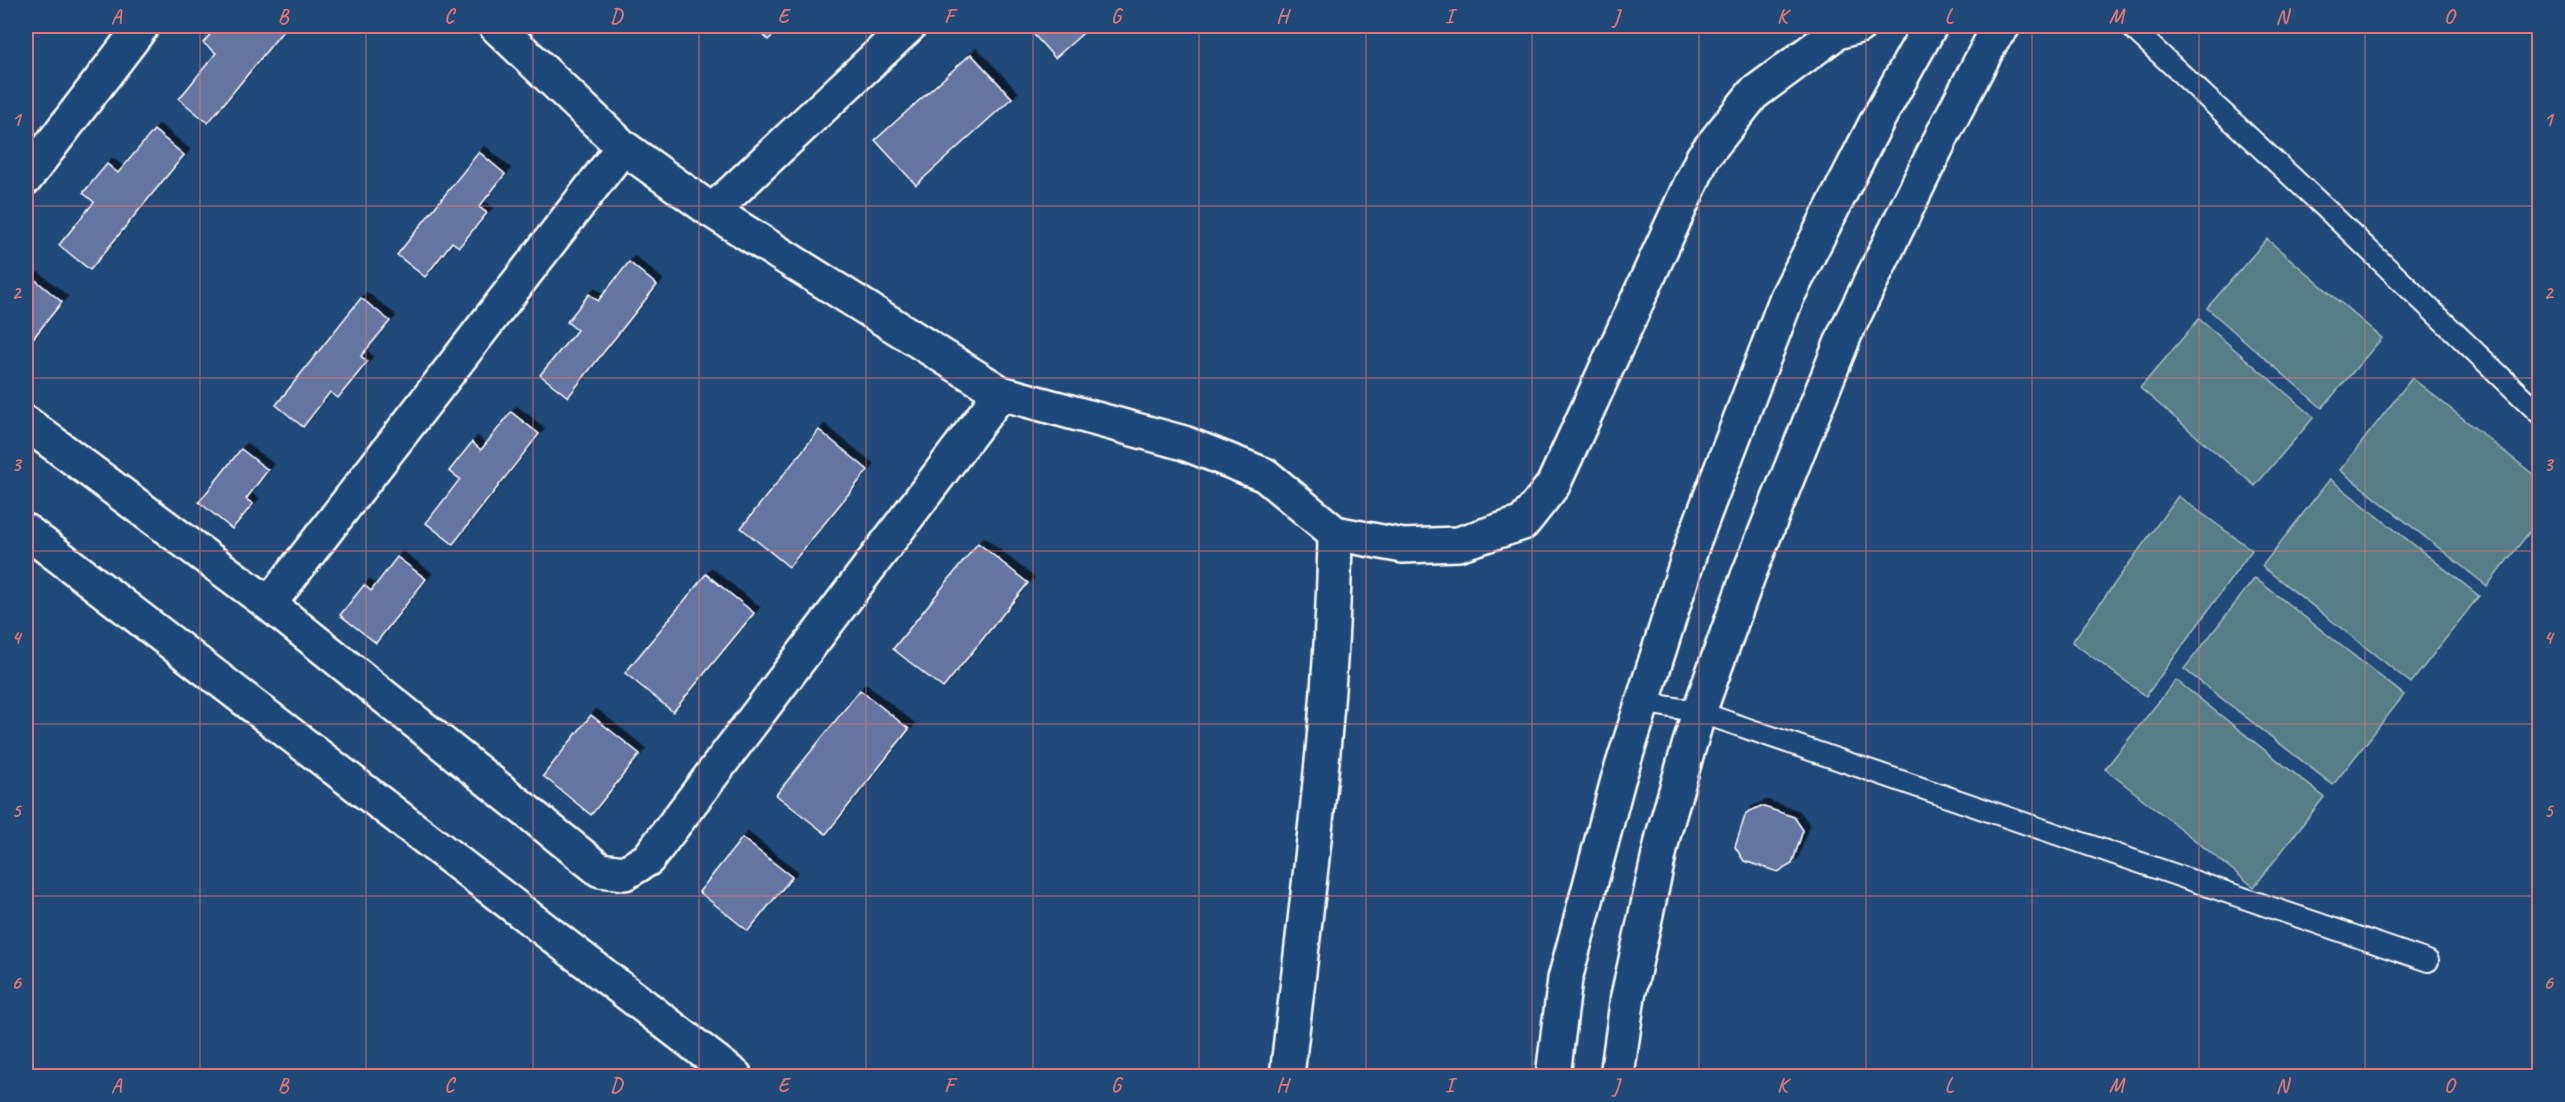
<svg xmlns="http://www.w3.org/2000/svg" width="2565" height="1102" font-family="Caveat,sans-serif">
<style>
.green{fill:#547e86;stroke:#aabec2;stroke-width:1.5}
.building{fill:#6574a2;stroke:#fff;stroke-width:1.5;filter:url(#shadow)}
.lines{fill:none;stroke-linecap:round;stroke-linejoin:round}
.lane-casing{stroke:#fff;stroke-width:24}
.street-casing{stroke:#fff;stroke-width:38}
.lane{stroke:#1f4a7a;stroke-width:20}
.street{stroke:#1f4a7a;stroke-width:33}
.grid{fill:none;stroke:#e47373;stroke-width:1.5;stroke-opacity:0.55}
.neatline{fill:none;stroke:#e47373;stroke-width:2}
.grid-label{font-size:20px;text-anchor:middle;font-weight:bold;fill:#e47373}
</style>
<defs>
<filter id="shadow"><feDropShadow dx="5.5" dy="-5.5" stdDeviation="0" flood-color="#0009"/></filter>
</defs>
<rect width="100%" height="100%" fill="#1f4a7a"/>
<filter id="ink" filterUnits="userSpaceOnUse"><feTurbulence type="fractalNoise" baseFrequency=".0167" numOctaves="2"/><feDisplacementMap in="SourceGraphic" scale="12" xChannelSelector="R" yChannelSelector="G"/><feConvolveMatrix kernelMatrix="1 2 1 2 8 2 1 2 1" color-interpolation-filters="sRGB"/></filter>
<g filter="url(#ink)">
<path class="green" d="M2267,239L2382,338L2322,408L2207,308Z
M2199,319L2314,417L2255,486L2140,388Z
M2412,378L2539,479V520L2487,586L2340,470Z
M2330,479L2479,596L2411,683L2262,566Z
M2178,496L2252,550L2146,696L2072,642Z
M2255,578L2404,695L2333,785L2184,669Z
M2176,680L2324,797L2254,887L2105,769Z"/>
<path class="building" d="M217,26H287L208,123L179,99L216,53L203,43Z
M755,26H784L768,40Z
M1026,26H1091L1055,58Z
M971,54L1012,98L916,185L875,140Z
M154,130L184,155L90,270L59,245L94,202L83,193L107,164L118,173Z
M479,152L505,174L479,207L487,213L459,247L452,242L425,277L397,255Z
M629,262L657,285L568,397L540,375L577,330L567,322L589,294L598,301Z
M33,278L62,302L26,347V287Z
M361,298L390,321L361,356L367,362L338,398L330,392L303,427L276,405Z
M511,412L539,434L453,544L426,523L460,479L449,471L472,442L481,450Z
M819,430L868,470L789,567L741,528Z
M241,449L268,470L246,499L253,504L232,529L199,502Z
M978,543L1028,583L943,688L893,649Z
M397,557L426,579L376,643L340,615L364,585L371,591Z
M706,574L754,613L673,712L625,673Z
M860,690L909,729L826,834L776,795Z
M591,715L640,754L591,815L543,776Z
M1761,806L1794,817L1803,830L1792,864L1778,872L1744,861L1735,847L1746,813Z
M742,838L792,877L748,931L699,892Z"/>
<g class="lines">
<g class="lane-casing">
<path id="lane" d="M2130,26L2322,205L2540,414
M1641,702L1699,712L2428,961"/>
</g>
<g class="street-casing">
<path id="street" d="M496,26L623,147L712,211L1001,393L1184,443L1265,475L1335,533C1333,715 1307,896 1287,1076
M26,178L142,26
M712,211L909,26
M26,423L269,604L600,870L625,873L648,859L1001,393
M26,531L735,1076
M1335,533L1403,546L1458,544L1523,523L1553,485L1703,157L1753,94L1837,32L1859,26
M269,604L623,147
M1553,1076L1565,979L1618,780L1693,543L1787,297L1877,121L1930,26
M1617,1076L1628,996L1664,832L1699,712L1748,576L1845,334L1945,130L1993,38L2003,26"/>
</g>
<use href="#lane" class="lane"/>
<use href="#street" class="street"/>
</g>
</g>
<path class="grid" d="M200,26V1076M366,26V1076M533,26V1076M699,26V1076M866,26V1076M1033,26V1076M1199,26V1076M1366,26V1076M1532,26V1076M1699,26V1076M1866,26V1076M2032,26V1076M2199,26V1076M2365,26V1076M26,206H2540M26,378H2540M26,551H2540M26,724H2540M26,896H2540"/>
<rect width="2565" height="1102" fill="none" stroke="#1f4a7a" stroke-width="66"/>
<rect x="33" y="33" width="2499" height="1036" class="neatline"/>
<g class="grid-label">
<text x="116" y="23">A</text>
<text x="283" y="23">B</text>
<text x="449" y="23">C</text>
<text x="616" y="23">D</text>
<text x="783" y="23">E</text>
<text x="949" y="23">F</text>
<text x="1116" y="23">G</text>
<text x="1282" y="23">H</text>
<text x="1449" y="23">I</text>
<text x="1616" y="23">J</text>
<text x="1782" y="23">K</text>
<text x="1949" y="23">L</text>
<text x="2116" y="23">M</text>
<text x="2282" y="23">N</text>
<text x="2449" y="23">O</text>
<text x="16" y="126">1</text>
<text x="2548" y="126">1</text>
<text x="16" y="299">2</text>
<text x="2548" y="299">2</text>
<text x="16" y="471">3</text>
<text x="2548" y="471">3</text>
<text x="16" y="644">4</text>
<text x="2548" y="644">4</text>
<text x="16" y="817">5</text>
<text x="2548" y="817">5</text>
<text x="16" y="989">6</text>
<text x="2548" y="989">6</text>
<text x="116" y="1092">A</text>
<text x="283" y="1092">B</text>
<text x="449" y="1092">C</text>
<text x="616" y="1092">D</text>
<text x="783" y="1092">E</text>
<text x="949" y="1092">F</text>
<text x="1116" y="1092">G</text>
<text x="1282" y="1092">H</text>
<text x="1449" y="1092">I</text>
<text x="1616" y="1092">J</text>
<text x="1782" y="1092">K</text>
<text x="1949" y="1092">L</text>
<text x="2116" y="1092">M</text>
<text x="2282" y="1092">N</text>
<text x="2449" y="1092">O</text>
</g>
</svg>
